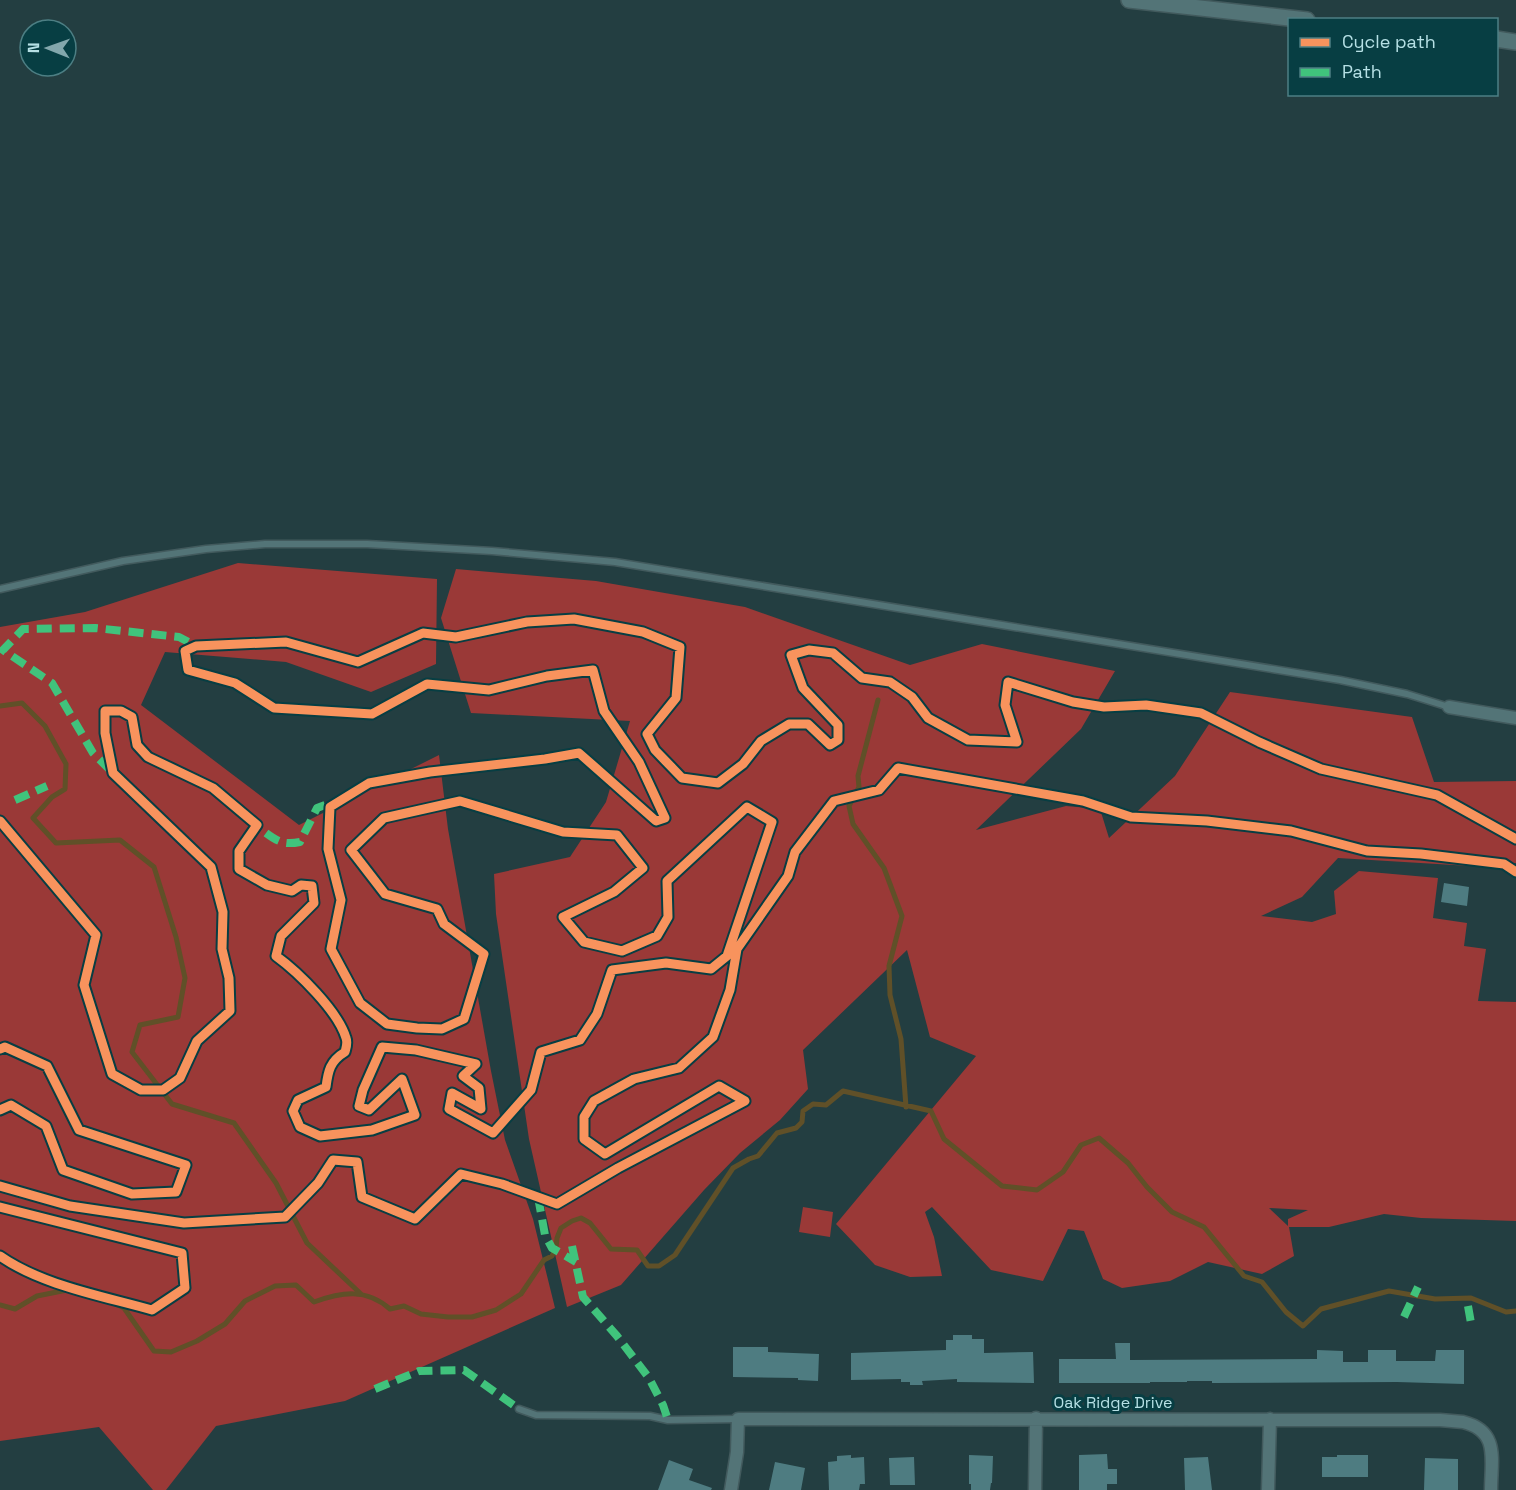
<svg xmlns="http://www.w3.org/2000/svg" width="1516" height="1490" font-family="'Space Grotesk',sans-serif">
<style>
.green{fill:#9a3937;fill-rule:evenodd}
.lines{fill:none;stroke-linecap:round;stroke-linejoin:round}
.stream{stroke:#605028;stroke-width:5}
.building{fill:#4e7c81}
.service-casing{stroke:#425a5d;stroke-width:9}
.minor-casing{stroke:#425a5d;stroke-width:15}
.tertiary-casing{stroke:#425a5d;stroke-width:18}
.service{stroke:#537477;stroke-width:6}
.minor{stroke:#537477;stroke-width:12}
.tertiary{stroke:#537477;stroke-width:15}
.quiet{stroke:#40c37c;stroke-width:8;stroke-dasharray:15 8;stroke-linecap:butt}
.cycleway-casing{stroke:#073e43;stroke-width:13}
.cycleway{stroke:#f8935d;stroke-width:9}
.labels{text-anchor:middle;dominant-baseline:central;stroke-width:6;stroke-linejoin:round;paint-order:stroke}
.street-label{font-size:16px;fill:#b6e0e5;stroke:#073e43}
</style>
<rect width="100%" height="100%" fill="#233e41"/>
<path class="green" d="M238,563L437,579L436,664L371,692L286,662L165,652L141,705L299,825L439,755L448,829L491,1071L505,1140L533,1219L555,1308L345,1401L216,1426L166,1490H153L99,1427L0,1441V627L85,612Z
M456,569L596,581L745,607L910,665L982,644L1115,671L1081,729L976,830L1066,806L1100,809L1109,838L1175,776L1230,692L1412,717L1434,782L1516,781V863L1470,866L1338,858L1302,897L1261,916L1312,922L1336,914L1334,891L1359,871L1438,878L1433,918L1467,923L1464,946L1486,949L1478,1001L1516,1002V1221L1421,1218L1384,1214L1329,1227H1289L1294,1256L1262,1274L1208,1262L1170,1281L1122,1288L1103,1279L1084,1231L1068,1229L1043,1281L991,1270L932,1207L925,1212L934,1237L942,1276L910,1277L875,1265L836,1224L976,1056L930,1037L907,950L803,1050L808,1089L780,1120L740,1153L704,1190L621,1285L567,1307L529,1139L496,914L494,874L570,857L606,802L630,721L471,713L441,618ZM1269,1208L1307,1210H1308L1288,1219V1226Z
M803,1207L833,1212L830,1237L799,1232Z"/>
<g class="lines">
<path class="stream" d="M878,700L858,776L859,787L849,806L853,824L884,868L902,916L889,966L890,995L901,1039L906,1107
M0,706L22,703L45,726L66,764L65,789L52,797L33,818L56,843L120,840L154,867L176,937L185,978L178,1017L140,1025L132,1052L172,1104L234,1123L276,1183L307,1243L361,1294
M0,1305L15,1309L37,1296L67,1290L104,1298L124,1308L154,1351L171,1352L197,1341L225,1324L245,1301L275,1286L296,1285L314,1302C342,1292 366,1288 390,1309L404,1306L421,1314L448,1317H472L496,1310L521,1294L544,1260L552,1256L556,1248L557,1238L561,1228L572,1221L581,1218L590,1223L611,1249L637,1250L648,1266H659L675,1255L733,1168L749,1159L758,1156L777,1133L796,1128L802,1122L803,1111L813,1104L826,1105L843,1091L931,1111L944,1139L1002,1186L1037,1190L1063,1172L1081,1145L1099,1138L1128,1163L1147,1187L1172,1212L1204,1227L1244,1276L1262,1282L1286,1312L1303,1326L1321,1309L1389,1291L1435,1299L1471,1298L1506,1312L1516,1311"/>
</g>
<path class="building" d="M1444,883L1469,887L1467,906L1441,902Z
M953,1335H972V1339H984V1353L1033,1352L1034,1383L957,1382V1379L922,1381L923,1385H910V1382H901V1379L851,1380V1353L946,1350V1340H953Z
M1115,1343H1130V1360L1317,1359V1350L1343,1351V1362H1368V1350H1396V1361H1435L1436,1350H1464V1384L1397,1382L1212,1383V1381H1187V1382H1150V1383H1059V1359H1116Z
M733,1347H768V1352L819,1354L818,1381L798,1380V1378L733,1377Z
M1107,1454L1108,1469H1117V1484H1107V1490H1079V1455Z
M851,1455V1458L864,1457L865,1484H860L859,1490H829L828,1462L837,1461V1456Z
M969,1455L993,1456L992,1483H991L990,1490H971V1484H969Z
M1337,1455H1368V1477H1322V1457H1337Z
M914,1457L915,1485H890L889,1458Z
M1208,1457L1212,1490H1185L1184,1458Z
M1425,1458L1458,1459V1490H1424Z
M669,1460L693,1469L689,1480L712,1488L711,1490H658Z
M775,1462L805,1468L801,1490H769Z"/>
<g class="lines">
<g class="service-casing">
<path id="service" d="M0,589L123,561L206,549L265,544H367L492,551L615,562L1340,680L1407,694L1449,707
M519,1409L536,1415L650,1416L668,1420L738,1419"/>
</g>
<g class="minor-casing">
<path id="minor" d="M1449,707L1516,718
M731,1490L737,1452L738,1419L1440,1420L1463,1422C1500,1431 1491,1460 1491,1490
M1035,1490L1036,1418
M1268,1490L1270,1419"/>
</g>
<g class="tertiary-casing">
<path id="tertiary" d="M1129,0L1307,20
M1496,39L1516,42"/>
</g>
<use href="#service" class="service"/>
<use href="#minor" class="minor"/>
<use href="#tertiary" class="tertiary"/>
<path class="quiet" d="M110,770L93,753L52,683L3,650L23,629L95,628L179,637L196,646
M15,800L47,786
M266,833C278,842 285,845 300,842L317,808L325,805
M538,1197L545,1235L552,1248L576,1262
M572,1246L583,1297L617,1336L649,1378L663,1405L668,1420
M1468,1306L1471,1323
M1404,1317L1418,1287
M375,1389L419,1371L464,1370L519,1409"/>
<g class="cycleway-casing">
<path id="cycleway" d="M0,821L96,935L84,985L112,1074L141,1090H163L180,1078L197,1041L230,1011L229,978L222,949L223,912L211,867L113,773L105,733V711H121L132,717L137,745L148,757L213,788L257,825L239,851V869L267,885L292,891L301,885L312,886L314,903L281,936L276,956C298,972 338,1011 346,1038C348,1043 346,1048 345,1052C330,1061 328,1071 326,1087L298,1100L293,1111L300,1127L320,1136L372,1130L415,1115L402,1079L369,1110L359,1106L363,1090L382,1047L416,1050L476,1064L463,1076L479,1088L481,1109L452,1093L449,1109L493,1133L531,1090L541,1052L580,1040L597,1014L612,970L666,963L711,969L727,956L772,822L747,807L667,881L668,917L657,936L622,951L584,942L563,917L614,892L643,868L617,835L563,832L460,801L384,818L351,850L385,894L437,909L444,924L484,954L464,1019L442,1029L417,1028L387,1024L360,1003L331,949L341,900L328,849L330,807L369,783L430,772L545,759L579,753L656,821L665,818L639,762L604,711L593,670L547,676L489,690L427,684L372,714L274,708L235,683L188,670L185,651L196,646L286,642L358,662L423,633L456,637L527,622L574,619L643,632L680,647L676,698L647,734L655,750L682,778L718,783L743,764L761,741L789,724H808L830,745L838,740V725L803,688L791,655L809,650L833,653L862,678L890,682L912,697L928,718L968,740L1017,742L1005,705L1008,682L1073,702L1104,707L1146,705L1201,713L1259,742L1321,769L1437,795L1516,839
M0,1049L5,1047L47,1066L79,1130L186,1165L176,1192L132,1194L63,1170L46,1126L11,1105L0,1110
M0,1186L70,1206L184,1223L285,1217L318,1183L333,1160L357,1162L362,1197L415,1219L461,1174L502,1184L557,1204L618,1168L745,1101L719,1086L605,1154L584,1139V1117L594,1101L634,1079L679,1068L713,1037L730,990L737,949L788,876L795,852L834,801L879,790L898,768L1083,801L1131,817L1207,821L1291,831L1367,851L1421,854L1504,864L1516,872
M0,1207L182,1253L185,1288L152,1310C103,1296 41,1285 0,1256"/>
</g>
<use href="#cycleway" class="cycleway"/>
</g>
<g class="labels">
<g class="street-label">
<text x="1113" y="1402">Oak Ridge Drive</text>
</g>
</g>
<rect x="1288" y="18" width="210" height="78" fill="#073e43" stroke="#4d7f84" stroke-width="1.5"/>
<rect x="1300" y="38" width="30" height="9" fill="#f8935d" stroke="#4d7f84" stroke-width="1.5"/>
<text x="1342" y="48" font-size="18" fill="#b6e0e5">Cycle path</text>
<rect x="1300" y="68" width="30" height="9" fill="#40c37c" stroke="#4d7f84" stroke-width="1.5"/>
<text x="1342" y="78" font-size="18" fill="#b6e0e5">Path</text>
<g transform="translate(48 48) rotate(271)"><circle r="28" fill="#073e43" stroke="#4d7f84" stroke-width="1.5"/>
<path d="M0-4.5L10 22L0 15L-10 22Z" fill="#83a7ac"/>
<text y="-9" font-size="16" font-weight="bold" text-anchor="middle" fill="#b6e0e5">N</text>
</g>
</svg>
